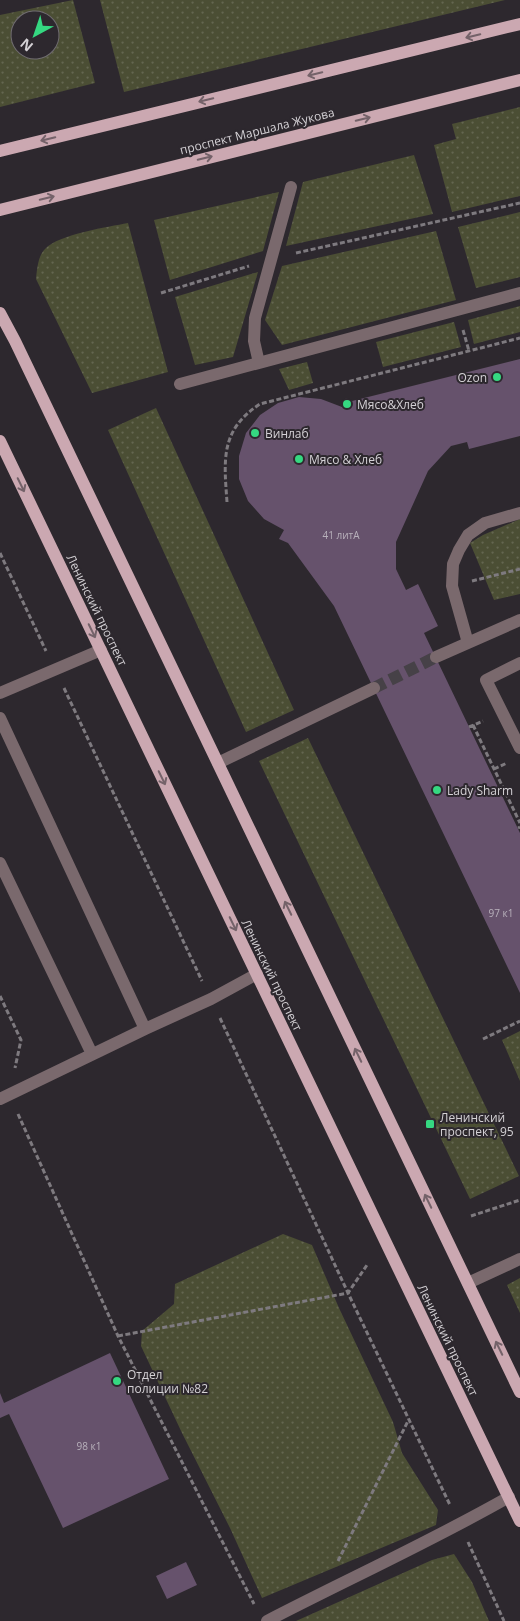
<svg xmlns="http://www.w3.org/2000/svg" width="520" height="1621" font-family="'Open Sans',sans-serif">
<style>
.grass{fill:url(#grass-dots);fill-rule:evenodd}
.building{fill:#66526c}
.lines{fill:none;stroke-linecap:round;stroke-linejoin:round}
.minor-tunnel{stroke:#464147;stroke-width:12;stroke-dasharray:12 6;stroke-linecap:butt}
.path{stroke:#7e7a7f;stroke-width:3;stroke-dasharray:5 2.5;stroke-linecap:butt}
.minor{stroke:#7a696d;stroke-width:12}
.major{stroke:#cba8b1;stroke-width:12}
.oneway{stroke:#746269}
.poi-dot{fill:#35d881;stroke:#2d282e;stroke-width:2}
.labels{text-anchor:middle;dominant-baseline:central;stroke-width:4;stroke-linejoin:round;paint-order:stroke}
.number-label{font-size:10px;fill:#b8b1bb}
.street-label{font-size:12px;fill:#d4d1d5;stroke:#2d282e}
.poi-label{font-size:12px;fill:#d4d1d5;stroke:#2d282e;text-anchor:start}
</style>
<defs>
<pattern id="grass-dots" width="8" height="8" patternUnits="userSpaceOnUse" patternTransform="scale(1.25)"><rect width="8" height="8" fill="#4b4e34"/><path d="M2 2h.1M6 6h.1" fill="none" stroke="#646650" stroke-width="1.8" stroke-linecap="round"/></pattern>
</defs>
<rect width="100%" height="100%" fill="#2d282e"/>
<path class="grass" d="M73,0L95,83L0,107V15ZM20,20H50V50H20Z
M100,0H505L124,92Z
M520,107V196L452,212L434,145L456,139L452,124Z
M414,155L433,214L286,246L303,182Z
M279,192L263,251L170,280L154,220Z
M520,212V277L476,288L458,227Z
M128,223L168,372L92,393L36,279C37,269 38,256 45,249C59,234 108,227 128,223Z
M436,231L456,300L282,345L265,320L282,266Z
M258,272L233,357L195,365L175,297Z
M520,306V332L474,344L468,320Z
M454,322L461,347L383,367L376,342Z
M307,362L313,383L289,390L279,369Z
M156,408L294,710L246,732L108,430Z
M520,519V594L494,600L470,543L483,535Z
M308,738L519,1176L470,1199L259,761Z
M520,1031V1081L502,1040Z
M283,1234L312,1245L339,1308L393,1422L402,1453L438,1510L436,1525L262,1598L230,1528L182,1433L141,1346L142,1331L174,1304L175,1284Z
M520,1278V1313L507,1285Z
M454,1554L472,1582L489,1621H296L432,1560Z"/>
<path class="building" d="M520,359V436L469,449L467,442L451,446L428,471L396,542V569L406,590L418,584L438,626L424,633L520,833V993L334,606L288,543L279,539L284,530L264,519L248,501L239,479V456L246,433L260,415L278,403L299,397L321,399L342,407L346,398L352,401Z
M110,1353L169,1479L63,1528L9,1414L0,1418V1393L4,1403Z
M186,1562L197,1585L167,1599L156,1576Z"/>
<g class="lines">
<path class="minor-tunnel" d="M374,688L436,657"/>
<path class="path" d="M296,253L520,203
M161,293L249,266
M463,330L469,351
M227,502C224,460 220,430 260,404L520,338
M0,553L46,651
M472,581L520,569
M64,688L202,981
M473,725L520,823
M469,727L483,721
M494,769L507,763
M518,828L520,827
M0,996L21,1040L15,1068
M220,1018L348,1293L450,1505
M483,1039L520,1021
M18,1114L118,1336L254,1604
M471,1216L520,1200
M118,1336L348,1293L367,1265
M468,1542L504,1621
M338,1561L409,1419"/>
<path class="minor" d="M259,363L254,341L255,318L291,187
M180,384L520,293
M468,643L452,586L453,564L459,550L468,535L485,523L520,513
M436,657L520,620
M520,663L486,680L520,748
M0,693L101,650
M0,718L145,1029
M218,763L374,688
M0,863L92,1054
M0,1099L145,1029L211,999L257,974
M468,1283L520,1259
M267,1621C348,1579 430,1542 509,1497"/>
<path class="major" d="M0,151L520,24
M0,210L520,80
M0,313L15,341L520,1392
M0,441L520,1521"/>
</g>
<defs><path id="oneway-shaft" d="M-6 0H5M1.5-3L5.5 0L1.5 3" fill="none" stroke-width="1.6" stroke-linecap="round" stroke-linejoin="round" transform="scale(1.25)"/></defs>
<g class="oneway">
<use href="#oneway-shaft" transform="translate(473 36) rotate(166)"/>
<use href="#oneway-shaft" transform="translate(315 74) rotate(166)"/>
<use href="#oneway-shaft" transform="translate(206 100) rotate(166)"/>
<use href="#oneway-shaft" transform="translate(363 119) rotate(-14)"/>
<use href="#oneway-shaft" transform="translate(48 139) rotate(166)"/>
<use href="#oneway-shaft" transform="translate(205 158) rotate(-14)"/>
<use href="#oneway-shaft" transform="translate(47 198) rotate(-14)"/>
<use href="#oneway-shaft" transform="translate(21 485) rotate(64)"/>
<use href="#oneway-shaft" transform="translate(92 631) rotate(64)"/>
<use href="#oneway-shaft" transform="translate(162 778) rotate(64)"/>
<use href="#oneway-shaft" transform="translate(288 908) rotate(-116)"/>
<use href="#oneway-shaft" transform="translate(233 924) rotate(64)"/>
<use href="#oneway-shaft" transform="translate(358 1055) rotate(-116)"/>
<use href="#oneway-shaft" transform="translate(428 1201) rotate(-116)"/>
<use href="#oneway-shaft" transform="translate(499 1348) rotate(-116)"/>
</g>
<g class="poi-dot">
<circle cx="497" cy="377" r="5"/>
<circle cx="347" cy="404" r="5"/>
<circle cx="255" cy="433" r="5"/>
<circle cx="299" cy="459" r="5"/>
<circle cx="437" cy="790" r="5"/>
<rect x="425" y="1119" width="10" height="10" rx="2.5"/>
<circle cx="117" cy="1381" r="5"/>
</g>
<g class="labels">
<g class="number-label">
<text x="341" y="535">41 литА</text>
<text x="501" y="913">97 к1</text>
<text x="89" y="1446">98 к1</text>
</g>
<g class="street-label">
<text transform="translate(257 131) rotate(-14)">проспект Маршала Жукова</text>
<text transform="translate(97 610) rotate(64)">Ленинский проспект</text>
<text transform="translate(272 975) rotate(64)">Ленинский проспект</text>
<text transform="translate(448 1340) rotate(64)">Ленинский проспект</text>
</g>
<g class="poi-label">
<text x="487" y="377" text-anchor="end">Ozon</text>
<text x="357" y="404">Мясо&amp;Хлеб</text>
<text x="265" y="433">Винлаб</text>
<text x="309" y="459">Мясо &amp; Хлеб</text>
<text x="447" y="790">Lady Sharm</text>
<text x="440" y="1117">Ленинский<tspan x="440" dy="14">проспект, 95</tspan></text>
<text x="127" y="1374">Отдел<tspan x="127" dy="14">полиции №82</tspan></text>
</g>
</g>
<g transform="translate(35 35) rotate(220)"><circle r="24" fill="#2d282e" stroke="#706c71"/>
<path d="M0-4L9 19L0 12L-9 19Z" fill="#35d881"/>
<text y="-8" font-size="14" font-weight="bold" text-anchor="middle" fill="#d4d1d5">N</text>
</g>
</svg>
